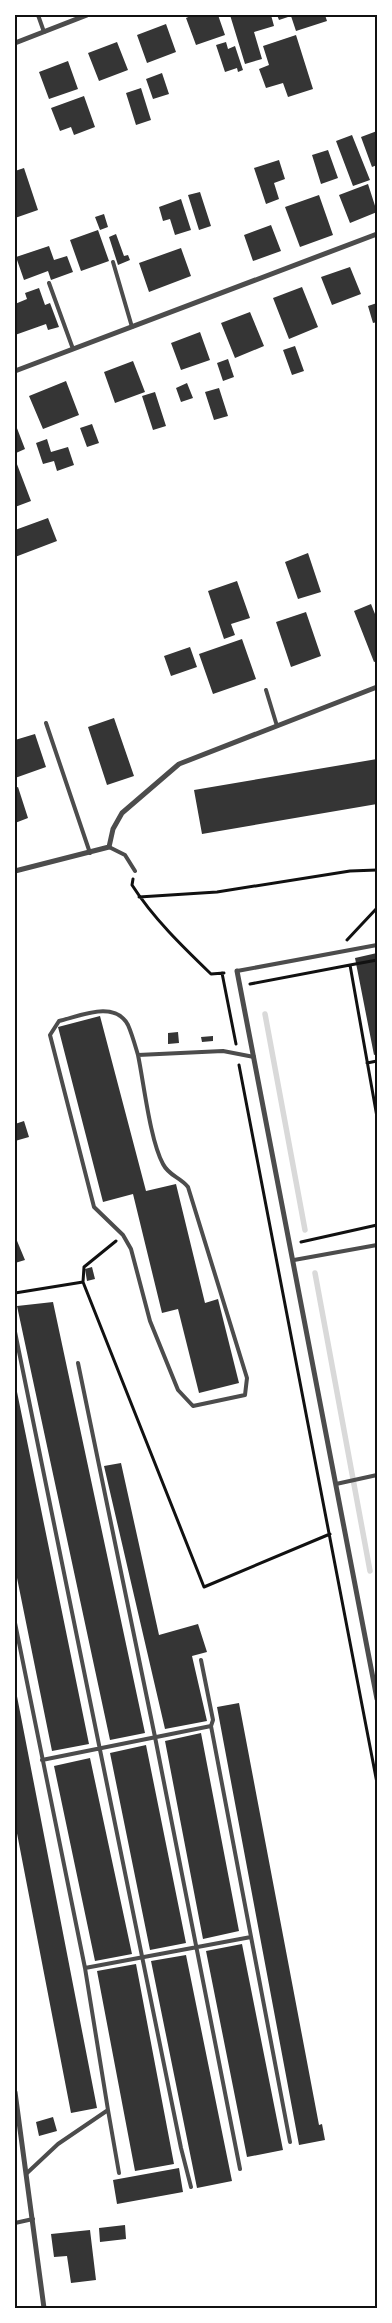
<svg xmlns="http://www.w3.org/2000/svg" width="392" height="2323" font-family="'DejaVu Sans',sans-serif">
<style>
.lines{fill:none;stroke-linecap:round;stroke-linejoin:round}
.stream{stroke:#d9d9d9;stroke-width:5.5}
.building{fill:#353535}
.path{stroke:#111;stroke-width:3}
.service{stroke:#4c4c4c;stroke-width:4}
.minor{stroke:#4c4c4c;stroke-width:5}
.neatline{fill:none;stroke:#111;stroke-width:2}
</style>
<rect width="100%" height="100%" fill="#fff"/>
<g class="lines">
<path class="stream" d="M265,1014L305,1230
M315,1273L370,1571"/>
</g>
<path class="building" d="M193,15H218L225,35L196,45L186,18Z
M230,15H271L274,26L254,32L262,59L245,64Z
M277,15H325L327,21L296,31L291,16L279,20Z
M166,24L176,52L147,63L137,35Z
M296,35L313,89L288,97L283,83L266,88L259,69L269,65L263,46Z
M117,42L128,70L99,81L88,53Z
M226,42L228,49L235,46L243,70L238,72L237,68L225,72L216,45Z
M68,61L78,89L49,99L39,72Z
M162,73L169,94L153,99L146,79Z
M141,88L151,120L136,125L126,93Z
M84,96L95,127L74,135L71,127L60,131L51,108Z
M377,131V165L372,167L361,137Z
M352,135L370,180L353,186L336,141Z
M328,150L338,178L321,184L312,155Z
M279,160L285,179L274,183L279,199L266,204L254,168Z
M24,168L38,210L15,218V171Z
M368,184L377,212L350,223L339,195Z
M200,192L211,226L199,230L188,195Z
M319,195L333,235L300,247L285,207Z
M181,199L191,230L175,235L170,219L163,221L159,207Z
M104,214L108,227L100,230L95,217Z
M271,225L281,251L253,261L244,235Z
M98,230L109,261L81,271L70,240Z
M116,234L124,256L128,255L130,260L118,265L109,237Z
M49,246L54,260L67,256L73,272L51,280L48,271L24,280L16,257Z
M181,248L191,276L149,292L139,263Z
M350,267L361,294L332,305L321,277Z
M302,287L318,327L289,339L273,298Z
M39,288L45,305L50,303L59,327L48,330L46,324L15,335V304L27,299L25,293Z
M377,303V322L373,323L368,306Z
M250,312L264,346L235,358L221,323Z
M200,332L210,360L181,370L171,343Z
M295,346L304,371L292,375L283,350Z
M228,359L234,377L223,381L217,363Z
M133,361L145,392L115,403L104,372Z
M66,381L79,415L43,429L29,396Z
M187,383L193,398L181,402L176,388Z
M219,388L228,416L214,420L205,392Z
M155,392L166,426L153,430L142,396Z
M15,423L25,449L16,453L15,452Z
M92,424L99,443L87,447L80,428Z
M47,439L51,452L68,447L74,465L57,471L54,461L43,464L36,443Z
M15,459L31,501L15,507Z
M48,518L57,541L15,557V530Z
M308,553L321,592L298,599L285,562Z
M237,581L250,618L231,624L235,635L224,639L208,591Z
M371,604L377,619V661L374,662L354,611Z
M306,612L321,656L291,667L276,622Z
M242,639L256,679L213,694L199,654Z
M190,647L197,667L171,676L164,656Z
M114,718L134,776L107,785L88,727Z
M35,734L46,767L15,778V740Z
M377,759V804L202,834L194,790Z
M18,787L28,818L15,823V788Z
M377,953V1054L374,1055L355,958Z
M100,1016L146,1191L176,1184L205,1303L218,1299L239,1383L199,1393L178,1309L162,1313L133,1194L103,1202L58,1027Z
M178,1032L179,1043L168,1044V1033Z
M213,1036V1041L202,1042L201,1037Z
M24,1121L29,1137L15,1141V1124Z
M15,1236L25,1260L15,1263Z
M92,1267L95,1279L87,1281L85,1269Z
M53,1302L145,1733L110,1740L17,1306Z
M16,1387L89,1744L52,1751L15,1568Z
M121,1463L159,1635L198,1624L207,1652L192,1656L207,1721L165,1729L104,1466Z
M15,1686L97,2108L71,2113L15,1823Z
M239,1703L319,2125L322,2124L325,2140L299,2145L217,1707Z
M201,1733L239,1931L203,1939L165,1741Z
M146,1745L186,1943L150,1950L110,1753Z
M90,1758L132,1954L95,1961L54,1766Z
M242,1944L283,2150L247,2157L206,1951Z
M186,1955L232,2181L197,2188L151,1961Z
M136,1964L174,2164L135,2171L97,1971Z
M53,2117L57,2131L39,2136L36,2122Z
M179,2168L183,2192L117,2204L113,2180Z
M125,2225L126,2239L100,2242L99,2228Z
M90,2230L96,2280L71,2283L67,2256L54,2257L51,2234Z"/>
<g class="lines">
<path class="path" d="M133,879L132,885C153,918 183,947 211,974L224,973
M139,897L217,892L350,871L377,870
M347,940L377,908
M377,960L350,965L377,1117
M222,973L236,1044
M250,984L350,965
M367,1063L377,1061
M239,1065L377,1783
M116,1241L84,1267L83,1282L204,1587L330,1534
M301,1242L377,1225
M15,1293L83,1282"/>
<path class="service" d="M38,15L44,32
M113,262L132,327
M49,283L73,349
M266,690L277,726
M46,723L90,853
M109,847L125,855L135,871
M237,971L377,945
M138,1055C144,1084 150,1140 163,1164C169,1176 180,1177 188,1187L247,1378L245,1395L193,1406L178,1390L150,1321L131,1249L123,1235L94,1207L50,1035L59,1021C80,1016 115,1000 128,1025C132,1034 135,1045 138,1055L223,1051L254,1057
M294,1260L377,1245
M15,1332L181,2148L191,2187
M78,1363L155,1737L240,2169
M336,1484L377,1475
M15,1623L85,1968L108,2110L58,2144L26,2174
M201,1660L213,1720L211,1726L290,2142
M42,1760L211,1726
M85,1968L251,1937
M108,2110L119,2173
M15,2223L33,2219"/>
<path class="minor" d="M15,43L87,15
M15,371L377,234
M15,871L109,847L113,829L122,813L179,764L377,687
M237,971L377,1699
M15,2092L44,2308"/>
</g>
<rect width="392" height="2323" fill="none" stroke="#ffffff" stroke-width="32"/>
<rect x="16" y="16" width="360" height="2291" class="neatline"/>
</svg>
